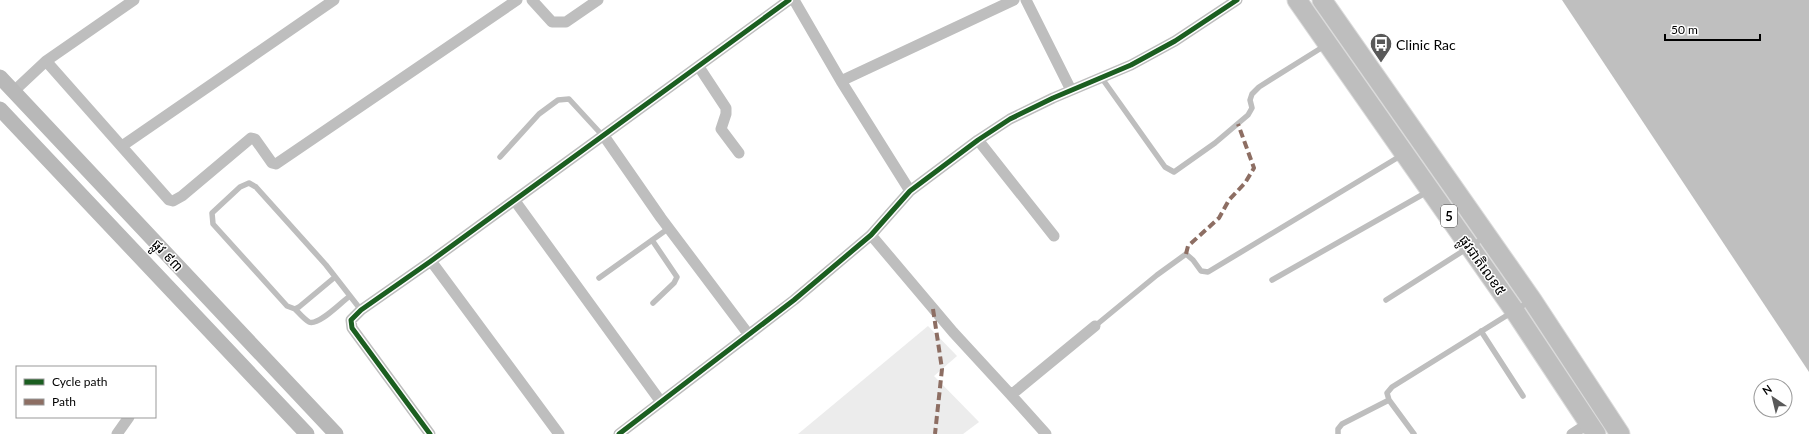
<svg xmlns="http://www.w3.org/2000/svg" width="1809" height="434" font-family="Lato,'Noto Sans Khmer',sans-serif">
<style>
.green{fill:#ececec}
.water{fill:#bfbfbf}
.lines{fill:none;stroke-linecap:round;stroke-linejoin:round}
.highway-casing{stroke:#dbdbdb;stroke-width:21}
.lane{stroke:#bebebe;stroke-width:5.5}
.street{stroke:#bebebe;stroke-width:11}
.secondary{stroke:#b8b8b8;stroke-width:15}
.highway{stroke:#bebebe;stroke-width:19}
.quiet{stroke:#8d6e63;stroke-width:4;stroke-dasharray:8 4;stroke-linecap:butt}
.cycleway-casing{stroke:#fff;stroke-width:8}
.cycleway{stroke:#1b5e20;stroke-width:5}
.labels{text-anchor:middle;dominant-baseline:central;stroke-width:3;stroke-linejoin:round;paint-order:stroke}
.shield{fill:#fff;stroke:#4c4c4c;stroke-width:1}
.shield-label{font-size:13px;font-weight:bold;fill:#000}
.poi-label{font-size:14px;fill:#000;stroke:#fff;text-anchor:start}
.street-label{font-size:14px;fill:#000;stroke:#fff}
</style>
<rect width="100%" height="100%" fill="#fff"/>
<path class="green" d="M928,326L957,356L934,376L979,422L963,434H798Z"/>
<path class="water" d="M1562,0H1809V372Z"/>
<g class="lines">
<g class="highway-casing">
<path id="highway" d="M1297,0L1514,310L1596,434
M1322,0L1532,300L1620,434"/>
</g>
<path class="lane" d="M1101,77L1165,167L1174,172L1215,143L1248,115L1252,108L1250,100L1252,94L1259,87L1326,45
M500,157L539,114L558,100L569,99L603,136
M652,240L677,277L674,283L653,303
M335,277L299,307L295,309L287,306L213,224L212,213L240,187L249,183L256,187L326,265L361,310
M599,278L669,228
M1272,280L1427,192
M1386,300L1485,237
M295,309C299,313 304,319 309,322C319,326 341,302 350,296
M1095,326L1157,275L1186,254L1193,260L1201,271L1208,272L1402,155
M1481,331L1523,396
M1338,434V429L1342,424L1389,400
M1414,434L1389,400L1387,393L1392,387L1530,301"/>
<path class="street" d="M532,0L552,22H566L598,0
M794,0L841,81L910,191
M1026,0L1071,90
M46,61L169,200L173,201L182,196L251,138L255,139L272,163L276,164L517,0
M699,67L726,108V114L721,129L739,153
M841,81L1014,0
M14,91L46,61L134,0
M604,136L661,218L749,335
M978,140L1054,236
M122,146L334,0
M515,201L661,402
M871,235L953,332L1011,395
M431,261L559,434
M117,434L129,417
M430,434L352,328L351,320L361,310L431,261L789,0
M619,434L794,300L871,235L910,191L978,140L1010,119L1053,98L1131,65L1175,41L1237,0
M1046,434L1011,395L1095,326
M1572,434L1589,423"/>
<path class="secondary" d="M0,77L336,434
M0,109L307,434"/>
<use href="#highway" class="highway"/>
<path class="quiet" d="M1186,254L1188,246L1219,218L1229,200L1245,183L1254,168L1238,124
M933,309L942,369L935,434"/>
<g class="cycleway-casing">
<path id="cycleway" d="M430,434L352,328L351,320L361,310L431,261L789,0
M619,434L794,300L871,235L910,191L978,140L1010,119L1053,98L1131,65L1175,41L1237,0"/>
</g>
<use href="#cycleway" class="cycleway"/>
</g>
<defs>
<g id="bus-pin" transform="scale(1.15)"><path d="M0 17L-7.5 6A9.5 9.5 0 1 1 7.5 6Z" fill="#595959" stroke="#fff"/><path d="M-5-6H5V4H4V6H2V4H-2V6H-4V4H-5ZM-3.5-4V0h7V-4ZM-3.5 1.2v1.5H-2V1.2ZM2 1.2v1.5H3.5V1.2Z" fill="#fff"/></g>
</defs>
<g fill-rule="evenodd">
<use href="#bus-pin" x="1381" y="44"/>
</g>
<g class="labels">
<rect class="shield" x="1441" y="205" width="16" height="22" rx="3"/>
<g class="shield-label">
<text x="1449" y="216">5</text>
</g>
<g class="poi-label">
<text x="1396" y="44">Clinic Rac</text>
</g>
<g class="street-label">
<text transform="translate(168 255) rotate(47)">ផ្លូវ ៩៣</text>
<text transform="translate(1483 265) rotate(55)">ផ្លូវជាតិលេខ៥</text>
</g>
</g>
<rect x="16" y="366" width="140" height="52" fill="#ffffff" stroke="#999999"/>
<rect x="24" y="379" width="20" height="6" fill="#1b5e20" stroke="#999999"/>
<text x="52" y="386" font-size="12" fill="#000000">Cycle path</text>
<rect x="24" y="399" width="20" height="6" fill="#8d6e63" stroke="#999999"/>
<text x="52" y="406" font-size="12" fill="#000000">Path</text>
<g transform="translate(1773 398) rotate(325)"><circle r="19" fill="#ffffff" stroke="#999999"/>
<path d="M0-3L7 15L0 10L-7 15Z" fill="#595959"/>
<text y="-6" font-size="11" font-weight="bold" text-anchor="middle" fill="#000000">N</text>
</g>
<path d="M1665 34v6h95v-6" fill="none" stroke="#000000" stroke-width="2"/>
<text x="1671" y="34" font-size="12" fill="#000000" stroke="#ffffff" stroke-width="3" paint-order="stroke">50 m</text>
</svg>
